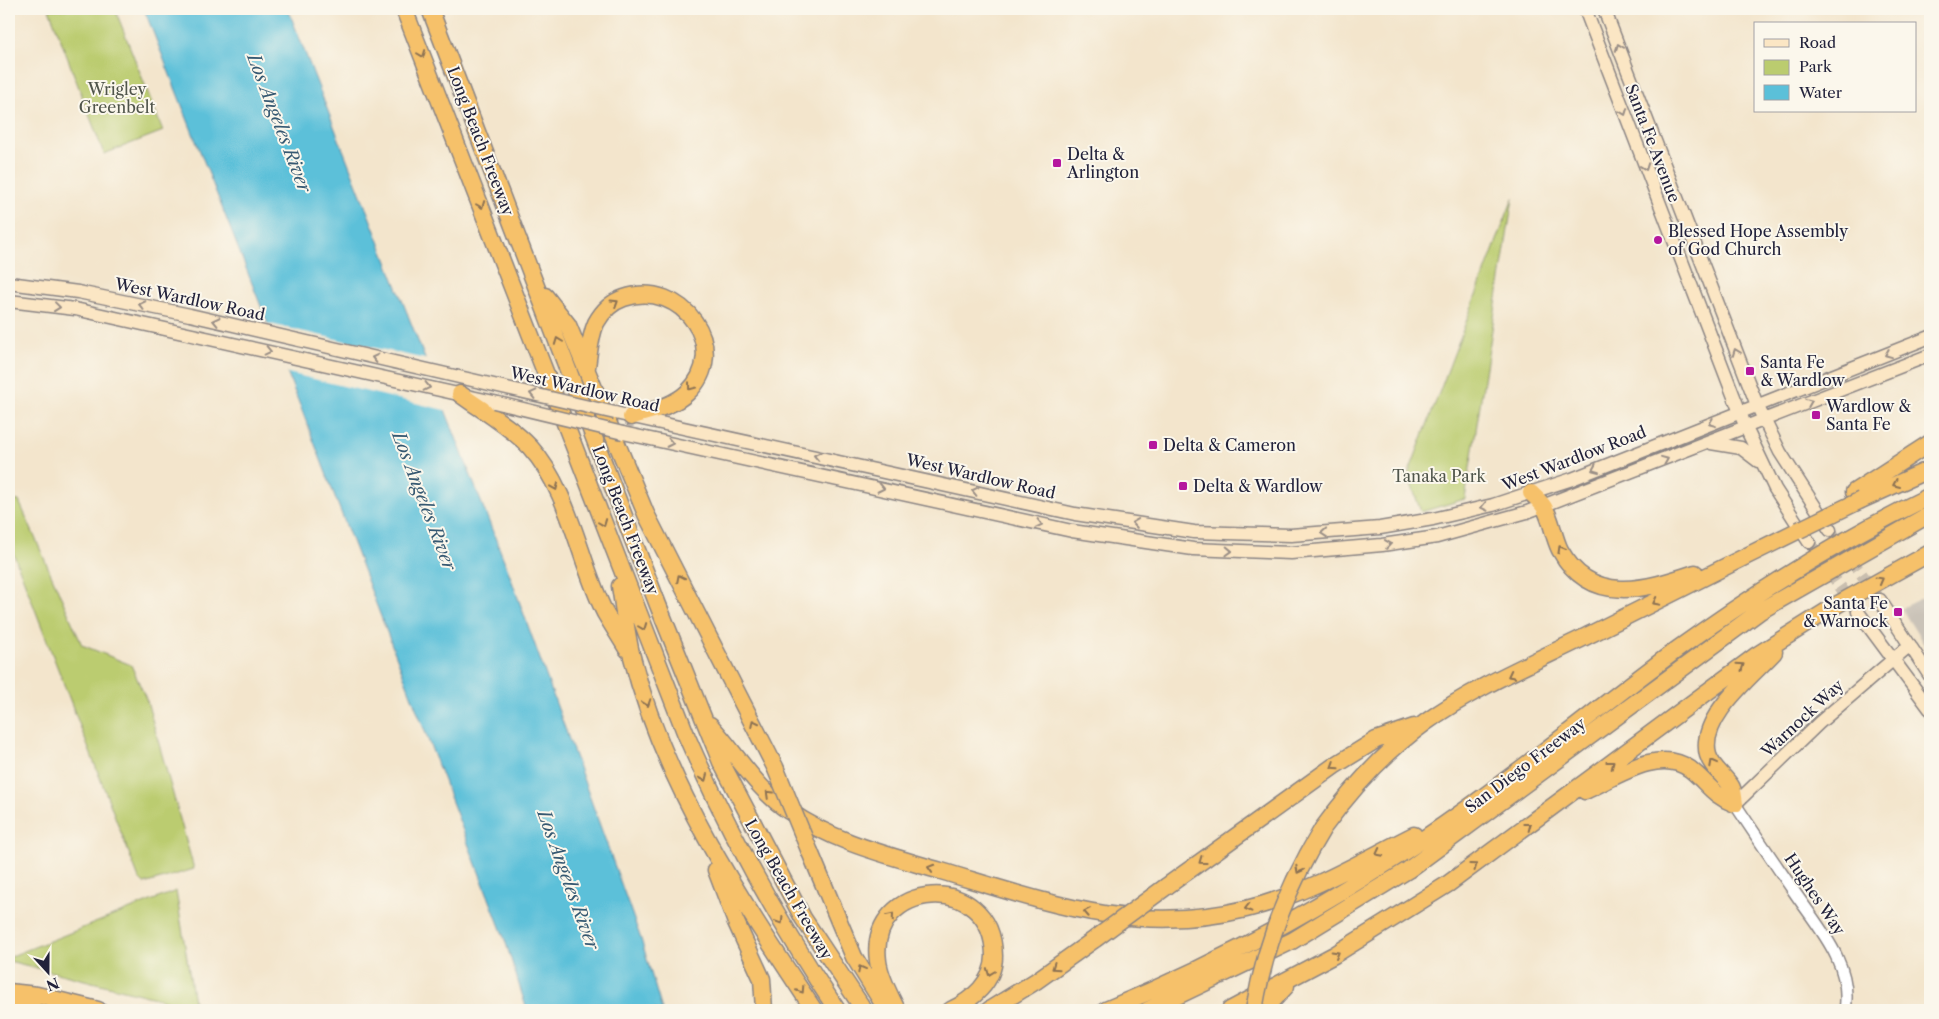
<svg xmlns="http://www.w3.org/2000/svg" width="1939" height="1019" font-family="'Libre Caslon Text',serif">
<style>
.industrial{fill:#cac3b8}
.green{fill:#bbcc6f;stroke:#6e7755}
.water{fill:#5bc0d9;stroke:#3e718a}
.pier{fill:#f3e5cc}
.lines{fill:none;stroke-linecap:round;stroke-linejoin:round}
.secondary-tunnel{stroke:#c9beaf;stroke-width:12;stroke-dasharray:12 6;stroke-linecap:butt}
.tertiary-casing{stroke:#8a8484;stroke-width:14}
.secondary-casing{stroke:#8a8484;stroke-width:15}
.motorway-casing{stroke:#8a8484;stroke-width:19}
.tertiary{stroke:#fff;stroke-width:11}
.secondary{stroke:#fbe6c4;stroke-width:12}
.motorway{stroke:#f6c16b;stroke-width:16}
.secondary-bridge-casing{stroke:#8a8484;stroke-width:15;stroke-linecap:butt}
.motorway-bridge-casing{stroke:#8a8484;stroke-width:19;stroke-linecap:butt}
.secondary-bridge{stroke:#fbe6c4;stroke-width:12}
.motorway-bridge{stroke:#f6c16b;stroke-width:16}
.oneway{stroke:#998e86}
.oneway2{stroke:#8c7253}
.poi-dot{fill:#b5179e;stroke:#fbf7ec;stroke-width:2}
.labels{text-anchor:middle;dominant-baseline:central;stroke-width:4;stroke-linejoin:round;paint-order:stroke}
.park-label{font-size:16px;fill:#50554b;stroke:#fbf7ec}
.street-label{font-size:16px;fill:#22223b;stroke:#fbf7ec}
.poi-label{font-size:16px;fill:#22223b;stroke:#fbf7ec;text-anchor:start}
.water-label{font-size:18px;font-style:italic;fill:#365972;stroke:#fbf7ec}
</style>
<rect width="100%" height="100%" fill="#fbf7ec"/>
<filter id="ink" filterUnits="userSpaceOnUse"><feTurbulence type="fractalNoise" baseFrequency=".02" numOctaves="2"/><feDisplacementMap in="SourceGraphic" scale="10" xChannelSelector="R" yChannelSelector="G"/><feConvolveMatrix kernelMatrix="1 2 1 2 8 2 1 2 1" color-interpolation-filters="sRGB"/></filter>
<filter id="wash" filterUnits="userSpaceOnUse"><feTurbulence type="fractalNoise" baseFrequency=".0096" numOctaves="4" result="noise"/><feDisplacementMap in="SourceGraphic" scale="20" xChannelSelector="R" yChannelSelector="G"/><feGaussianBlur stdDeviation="1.12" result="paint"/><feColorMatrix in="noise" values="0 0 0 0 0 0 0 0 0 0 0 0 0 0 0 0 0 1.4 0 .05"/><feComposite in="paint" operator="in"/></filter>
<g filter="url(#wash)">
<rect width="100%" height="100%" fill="#f3e5cc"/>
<path class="industrial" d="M1930,594V654L1901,608Z"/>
<path class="green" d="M49,9H115L163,131L104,154Z
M1513,198L1465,499L1421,512L1408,475Z
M9,500L19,501L82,645L131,665L147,701L194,869L144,884L139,879L9,542Z
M176,891L195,1008L9,961V957Z"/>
<path class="water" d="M144,9H288L509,573L641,939L662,1010H527L505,940L301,408Z"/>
<path class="pier" d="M265,323L429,360L449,411L284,372Z"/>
</g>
<g filter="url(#ink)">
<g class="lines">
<path class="secondary-tunnel" d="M1830,530L1880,600
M1809,542L1858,612"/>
<g class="tertiary-casing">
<path id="tertiary" d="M1735,804C1754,833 1774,862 1793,890C1817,926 1853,963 1845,1010"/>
</g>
<g class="secondary-casing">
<path id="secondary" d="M1585,9L1746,428L1775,489L1809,542
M1604,9L1757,405L1780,452L1830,530
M9,283L78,292L190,315
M9,301L75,309L494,402
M615,413L1075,514L1194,532L1291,535L1380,528L1433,519L1493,505L1572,479L1930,337
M623,433L1072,531L1193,549L1291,553L1382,545L1437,537L1527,512L1930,355
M1711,443L1741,448L1758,461
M1880,600L1930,676
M1858,612L1930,709
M1735,804L1819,723L1910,645"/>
</g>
<g class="motorway-casing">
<path id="motorway" d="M404,9L687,737C729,833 779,923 837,1010
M430,9L658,605L721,762L803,918L864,1010
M545,296L568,325L646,514L775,767
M587,367C589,353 590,336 596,323C602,312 612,302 624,298C682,278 733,350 687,393C672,407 650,410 631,417
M460,394C483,411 510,426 530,447C570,491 579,561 605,613C612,625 620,637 627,649
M1854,492L1930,443
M1531,493C1535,497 1541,502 1544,507C1552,520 1553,536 1560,550C1591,607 1647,589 1695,573
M1861,500L1930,469
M620,586C624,609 626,634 632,657C665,787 741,900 814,1010
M710,725C736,753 757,790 789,811C835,843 888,855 941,871C1046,902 1135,936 1246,909C1306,895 1360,862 1414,835
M1585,791C1614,778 1659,746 1690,769C1708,783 1712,795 1735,804
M1735,804C1734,799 1734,790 1731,786C1723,774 1712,768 1708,755C1698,718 1751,677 1774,652
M1323,828C1352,788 1386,751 1426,722C1476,686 1537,661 1593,633C1661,599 1730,564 1799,530
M810,852L854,957L887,1010
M716,870L735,920L762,979L764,1010
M1167,886L1334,766L1376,740L1414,727
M9,992L37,995L98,1010
M9,1004L34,1010
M897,1010C890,995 880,978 878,961C867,880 993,869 994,956C994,982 972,1000 951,1010
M989,1010L1036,981L1095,939
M1106,1010C1235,957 1355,889 1468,808C1539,757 1606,702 1675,651C1756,592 1841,539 1930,496
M1148,1010L1292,941L1408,870L1760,611L1930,514
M1230,1010L1334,955L1448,884L1757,655L1838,604L1930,553
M1264,1010L1286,986"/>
</g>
<use href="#tertiary" class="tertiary"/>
<use href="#secondary" class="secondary"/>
<use href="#motorway" class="motorway"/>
<g class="secondary-bridge-casing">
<path id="secondary-bridge" d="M190,315L615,413
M494,402L623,433"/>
</g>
<g class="motorway-bridge-casing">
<path id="motorway-bridge" d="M1799,530L1861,500
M775,767L810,852
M1095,939L1167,886
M1254,1010C1265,944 1288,885 1323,828"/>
</g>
<use href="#secondary-bridge" class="secondary-bridge"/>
<use href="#motorway-bridge" class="motorway-bridge"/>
</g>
<defs><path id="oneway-chevron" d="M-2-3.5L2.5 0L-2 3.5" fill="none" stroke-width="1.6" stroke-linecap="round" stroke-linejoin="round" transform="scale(1.25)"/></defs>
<g class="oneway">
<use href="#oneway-chevron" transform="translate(1619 47) rotate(-111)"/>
<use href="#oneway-chevron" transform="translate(1624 112) rotate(69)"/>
<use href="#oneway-chevron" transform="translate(1645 167) rotate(70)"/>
<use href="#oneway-chevron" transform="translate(142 305) rotate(-168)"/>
<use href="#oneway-chevron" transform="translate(57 307) rotate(7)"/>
<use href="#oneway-chevron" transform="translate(216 321) rotate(-167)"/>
<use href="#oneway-chevron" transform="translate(268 351) rotate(13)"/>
<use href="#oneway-chevron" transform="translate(1736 352) rotate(-111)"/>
<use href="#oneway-chevron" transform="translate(1888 354) rotate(158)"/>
<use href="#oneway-chevron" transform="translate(375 358) rotate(-167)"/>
<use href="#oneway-chevron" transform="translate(427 387) rotate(13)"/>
<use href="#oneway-chevron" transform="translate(533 394) rotate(-167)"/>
<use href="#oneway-chevron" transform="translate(1809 402) rotate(-22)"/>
<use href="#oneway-chevron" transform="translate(1712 423) rotate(158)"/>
<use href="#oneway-chevron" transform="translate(670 443) rotate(12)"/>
<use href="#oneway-chevron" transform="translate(817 456) rotate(-168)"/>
<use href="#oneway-chevron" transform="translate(1665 460) rotate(-22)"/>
<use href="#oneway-chevron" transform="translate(1595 469) rotate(158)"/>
<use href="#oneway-chevron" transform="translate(881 488) rotate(12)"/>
<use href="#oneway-chevron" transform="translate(975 491) rotate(-167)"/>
<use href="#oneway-chevron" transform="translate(1484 507) rotate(167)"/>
<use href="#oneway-chevron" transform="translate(1135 523) rotate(-171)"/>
<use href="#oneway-chevron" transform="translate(1039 524) rotate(13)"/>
<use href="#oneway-chevron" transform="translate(1324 533) rotate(175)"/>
<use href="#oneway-chevron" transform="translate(1388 544) rotate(-8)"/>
<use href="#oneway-chevron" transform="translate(1229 551) rotate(2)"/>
</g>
<g class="oneway2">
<use href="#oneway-chevron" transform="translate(422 54) rotate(69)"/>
<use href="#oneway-chevron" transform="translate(481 205) rotate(69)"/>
<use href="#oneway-chevron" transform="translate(615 303) rotate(-32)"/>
<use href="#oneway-chevron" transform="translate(558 341) rotate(-111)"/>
<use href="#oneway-chevron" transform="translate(691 387) rotate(127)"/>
<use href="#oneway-chevron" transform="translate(1896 484) rotate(156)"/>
<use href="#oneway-chevron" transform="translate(555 487) rotate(67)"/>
<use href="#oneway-chevron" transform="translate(603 523) rotate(69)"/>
<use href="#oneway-chevron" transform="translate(1561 549) rotate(-120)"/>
<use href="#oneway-chevron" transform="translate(680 578) rotate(-117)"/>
<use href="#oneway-chevron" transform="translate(1880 580) rotate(-29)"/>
<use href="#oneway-chevron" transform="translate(1656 602) rotate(153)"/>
<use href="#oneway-chevron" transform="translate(643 627) rotate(69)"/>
<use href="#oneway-chevron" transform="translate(1741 666) rotate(-35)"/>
<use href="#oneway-chevron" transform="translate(1511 675) rotate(153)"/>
<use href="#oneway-chevron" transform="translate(647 703) rotate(71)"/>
<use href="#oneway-chevron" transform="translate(754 723) rotate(-117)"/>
<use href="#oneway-chevron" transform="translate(1713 763) rotate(-118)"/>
<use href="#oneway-chevron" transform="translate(1611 764) rotate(-37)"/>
<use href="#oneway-chevron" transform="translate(1334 766) rotate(147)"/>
<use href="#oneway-chevron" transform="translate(704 778) rotate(66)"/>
<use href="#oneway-chevron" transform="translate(769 794) rotate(-136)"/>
<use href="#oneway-chevron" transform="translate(1528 826) rotate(-37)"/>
<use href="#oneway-chevron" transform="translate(1379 853) rotate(153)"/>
<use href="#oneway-chevron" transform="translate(1202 861) rotate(144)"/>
<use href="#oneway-chevron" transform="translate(1474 866) rotate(-36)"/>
<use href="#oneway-chevron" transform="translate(931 868) rotate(-163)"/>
<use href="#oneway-chevron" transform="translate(1299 870) rotate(118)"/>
<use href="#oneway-chevron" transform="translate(1248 908) rotate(166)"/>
<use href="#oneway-chevron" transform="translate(1087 912) rotate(-169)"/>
<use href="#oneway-chevron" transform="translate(891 916) rotate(-50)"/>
<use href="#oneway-chevron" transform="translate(780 921) rotate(59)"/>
<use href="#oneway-chevron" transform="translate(1336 954) rotate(-30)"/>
<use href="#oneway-chevron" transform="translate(1055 967) rotate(145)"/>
<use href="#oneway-chevron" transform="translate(861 969) rotate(-119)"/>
<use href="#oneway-chevron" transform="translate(990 972) rotate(111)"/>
<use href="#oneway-chevron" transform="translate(801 990) rotate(57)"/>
</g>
</g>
<g class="poi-dot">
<rect x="1052" y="158" width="10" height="10" rx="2.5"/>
<circle cx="1658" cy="240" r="5"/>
<rect x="1745" y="366" width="10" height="10" rx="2.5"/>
<rect x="1811" y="410" width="10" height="10" rx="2.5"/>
<rect x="1148" y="440" width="10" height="10" rx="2.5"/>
<rect x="1178" y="481" width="10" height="10" rx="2.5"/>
<rect x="1893" y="607" width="10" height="10" rx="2.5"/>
</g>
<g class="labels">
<g class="park-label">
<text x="117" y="89">Wrigley<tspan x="117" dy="18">Greenbelt</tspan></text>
<text x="1439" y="476">Tanaka Park</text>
</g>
<g class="street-label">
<text transform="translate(481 141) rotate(69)">Long Beach Freeway</text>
<text transform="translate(1653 143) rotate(69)">Santa Fe Avenue</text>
<text transform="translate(190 299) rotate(12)">West Wardlow Road</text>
<text transform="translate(585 389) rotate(13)">West Wardlow Road</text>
<text transform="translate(1574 458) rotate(-21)">West Wardlow Road</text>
<text transform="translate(981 476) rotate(13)">West Wardlow Road</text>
<text transform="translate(626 520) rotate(69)">Long Beach Freeway</text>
<text transform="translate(1802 718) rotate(-43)">Warnock Way</text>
<text transform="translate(1525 765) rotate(-37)">San Diego Freeway</text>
<text transform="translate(789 889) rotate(60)">Long Beach Freeway</text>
<text transform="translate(1815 894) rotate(56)">Hughes Way</text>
</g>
<g class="poi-label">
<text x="1067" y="154">Delta &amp;<tspan x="1067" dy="18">Arlington</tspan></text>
<text x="1668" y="231">Blessed Hope Assembly<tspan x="1668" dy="18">of God Church</tspan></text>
<text x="1760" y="362">Santa Fe<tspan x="1760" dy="18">&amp; Wardlow</tspan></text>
<text x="1826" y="406">Wardlow &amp;<tspan x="1826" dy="18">Santa Fe</tspan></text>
<text x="1163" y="445">Delta &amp; Cameron</text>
<text x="1193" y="486">Delta &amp; Wardlow</text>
<text x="1888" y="603" text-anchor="end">Santa Fe<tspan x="1888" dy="18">&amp; Warnock</tspan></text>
</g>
<g class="water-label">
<text transform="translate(279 123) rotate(69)">Los Angeles River</text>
<text transform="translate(424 501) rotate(69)">Los Angeles River</text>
<text transform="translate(568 880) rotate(70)">Los Angeles River</text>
</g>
</g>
<rect width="1939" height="1019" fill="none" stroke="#fbf7ec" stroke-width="30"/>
<rect x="1754" y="22" width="162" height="90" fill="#fbf7ec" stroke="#a4a2a5"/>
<rect x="1764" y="39" width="25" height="8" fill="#fbe6c4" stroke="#a4a2a5"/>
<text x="1799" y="48" font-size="15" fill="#22223b">Road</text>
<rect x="1764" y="60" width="25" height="15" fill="#bbcc6f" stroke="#a4a2a5"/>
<text x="1799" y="72" font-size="15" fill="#22223b">Park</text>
<rect x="1764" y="85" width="25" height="15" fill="#5bc0d9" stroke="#a4a2a5"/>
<text x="1799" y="98" font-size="15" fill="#22223b">Water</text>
<g transform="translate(48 972) rotate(159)" stroke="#fbf7ec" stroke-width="4" paint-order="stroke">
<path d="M0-4L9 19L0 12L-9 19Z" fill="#22223b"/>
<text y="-8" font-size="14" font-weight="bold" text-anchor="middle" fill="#22223b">N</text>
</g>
</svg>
